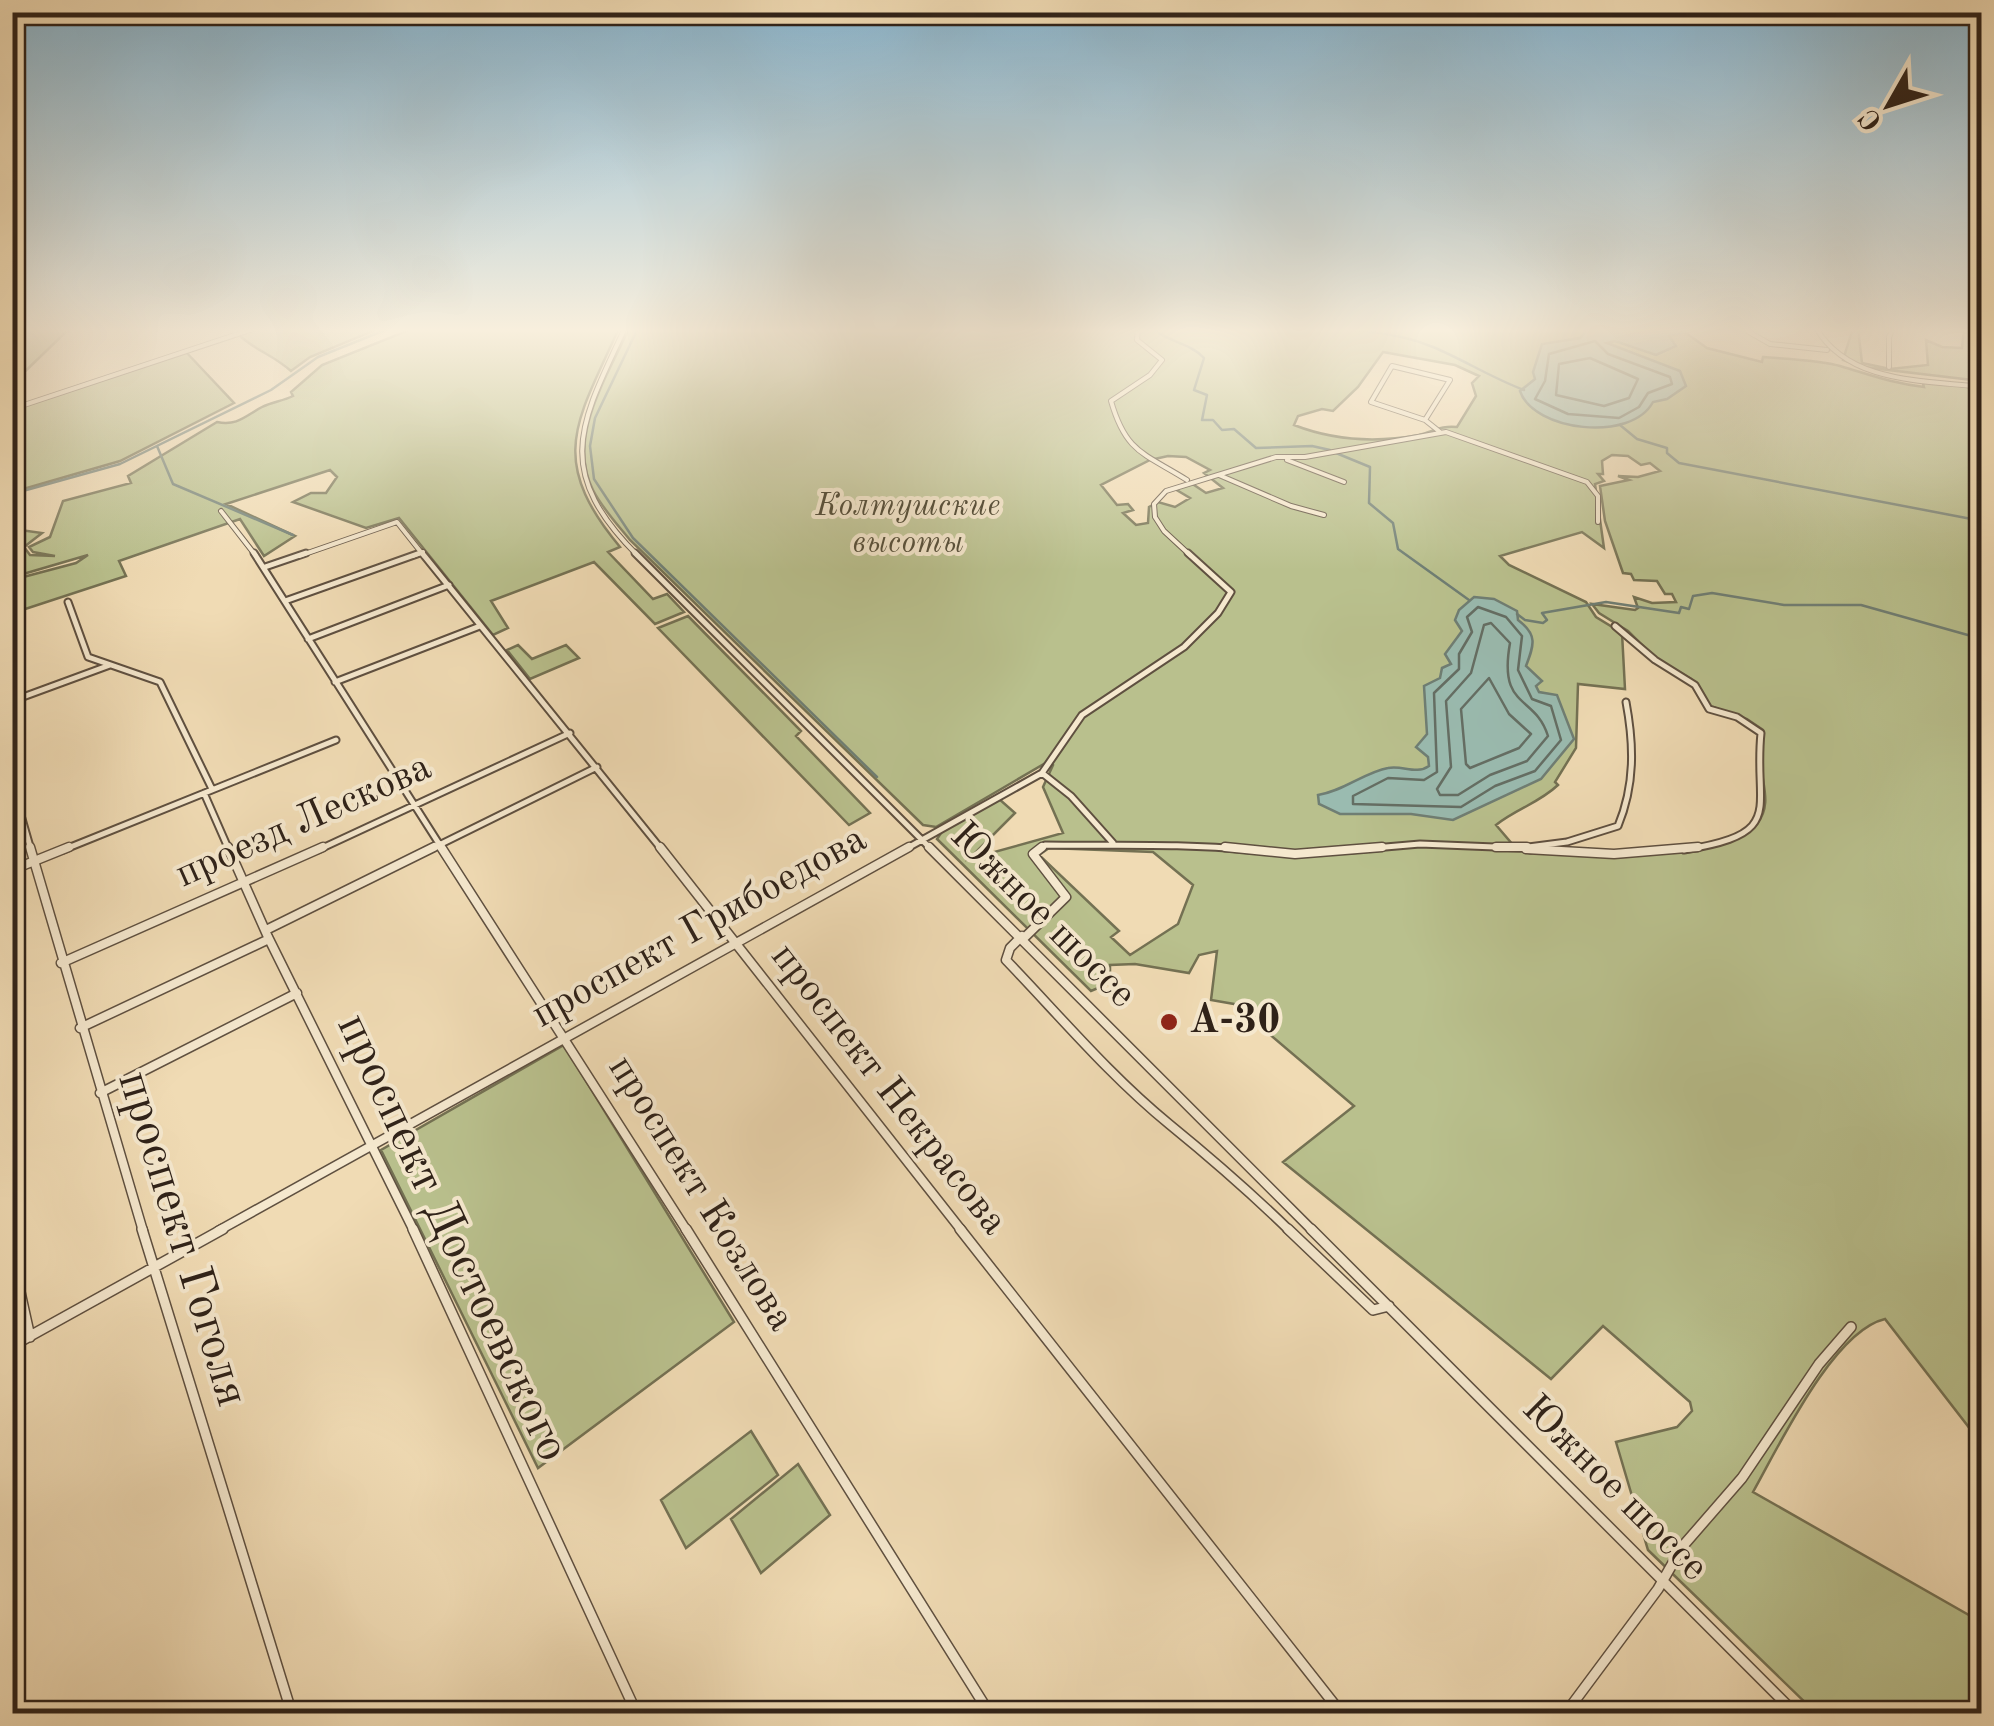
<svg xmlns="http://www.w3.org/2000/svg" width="1994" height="1726" font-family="'Old Standard TT',serif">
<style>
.green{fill:#b9c08d;stroke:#747153;stroke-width:2.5;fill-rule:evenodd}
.water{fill:#9abbb0;stroke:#6f7e74;stroke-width:2.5}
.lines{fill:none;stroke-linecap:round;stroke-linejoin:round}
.shore{stroke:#646e64;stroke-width:2.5}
.stream{stroke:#6f7e74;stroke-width:2.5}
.minor-far3-casing{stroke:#5f5040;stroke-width:6}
.minor-far2-casing{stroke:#5f5040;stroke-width:9}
.minor-far1-casing{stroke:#5f5040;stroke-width:11}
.minor-casing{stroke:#5f5040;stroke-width:12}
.minor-far3{stroke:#f5e8ce;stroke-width:4}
.minor-far2{stroke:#f5e8ce;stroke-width:5}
.minor-far1{stroke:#f5e8ce;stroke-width:8}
.minor{stroke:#f5e8ce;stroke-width:9}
.poi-dot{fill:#8f2418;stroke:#f5e8ce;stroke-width:4}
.labels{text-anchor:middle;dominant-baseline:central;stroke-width:8;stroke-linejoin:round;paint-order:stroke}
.far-park-label{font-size:32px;font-style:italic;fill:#58513c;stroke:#f5e8ce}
.street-label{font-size:40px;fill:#2f2219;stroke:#f5e8ce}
.poi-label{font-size:40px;font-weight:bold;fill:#2f2219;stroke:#f5e8ce;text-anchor:start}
.near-street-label{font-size:48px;fill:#2f2219;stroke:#f5e8ce}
</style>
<rect width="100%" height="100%" fill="#f0dbb4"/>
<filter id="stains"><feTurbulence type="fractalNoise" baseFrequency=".002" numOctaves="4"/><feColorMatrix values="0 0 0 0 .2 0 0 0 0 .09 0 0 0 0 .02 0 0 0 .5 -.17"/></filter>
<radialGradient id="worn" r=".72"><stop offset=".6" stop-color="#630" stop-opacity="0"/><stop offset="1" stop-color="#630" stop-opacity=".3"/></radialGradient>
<path class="green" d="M12,328H70L13,383Z
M259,328H380L310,357L291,371C272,354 256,351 239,335Z
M414,328H619C577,422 546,458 620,547L608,552L653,599L667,594L684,612L655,624L594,562L491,601L508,628L493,635L399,518L366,528L293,502L311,493H326L337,477L330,470L226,504L295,536L264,556L240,519L119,561L126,576L13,613L12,580L76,563L88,555L13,577V529L42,533L24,547L30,555L55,556L33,552L29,547L50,537L63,501L131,483L128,476L217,422C238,426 245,416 262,407C272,402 283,401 293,396L291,392L322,365Z
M629,328H1688L1686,333L1707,348L1762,362L1763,357C1787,359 1820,360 1840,366C1871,375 1891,383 1924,387L1922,380L1981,389V1443L1885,1319C1833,1331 1779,1446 1753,1492L1981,1622V1713H1816L1648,1550L1616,1442L1677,1427L1692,1411L1690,1402L1603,1326L1551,1379L1283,1162L1354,1106L1234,1004L1211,1000L1217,951L1199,955L1189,973L1135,964L1110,965V983L1091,991L937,839L943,830L998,798L1015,813L969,859L1063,833L1043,787L1053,765L1049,761L936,827L923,825L630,540C617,524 602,508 593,490C566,437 608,376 629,328ZM1383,352L1455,365L1479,376L1472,383L1476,396L1457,427C1441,425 1433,432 1419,435C1375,443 1335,441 1294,425L1298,416L1322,409L1333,411L1358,387ZM1612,455L1628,456L1641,465L1650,463L1660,471L1638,477L1618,476L1629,480L1600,486L1605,521L1623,573L1631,574L1634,580L1657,581L1665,594H1672L1676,602L1652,603L1634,597L1638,608L1635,610L1592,604L1599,613L1628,631L1654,657L1691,679L1710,706L1747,719L1763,730C1763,740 1761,750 1761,761C1761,783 1773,803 1757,824C1725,866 1561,854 1510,850L1513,845L1496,825C1516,809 1539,803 1558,785L1555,782L1576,748L1578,684L1625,689L1622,633L1596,617L1586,602L1509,565L1500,556L1582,532L1604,548L1595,484L1604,481L1598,474H1603L1602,461ZM1168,456L1186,457L1210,470L1204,473L1223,488L1206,493L1191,483L1175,489L1190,498L1175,507L1158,502L1149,507L1148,523L1136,525L1123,513L1133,510L1128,504L1117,505L1101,485L1150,460ZM1049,848L1153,852L1193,885L1178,924L1130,955L1111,937L1119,931L1039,855Z
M1853,328H1858L1862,363L1890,369L1928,365L1926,340L1942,347L1962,348L1964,328L1981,329V381L1863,367L1843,360Z
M186,352L234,403L120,461L13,492V406L22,407Z
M688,616L801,731L796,736L870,813L849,825L658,628Z
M518,645L532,659L566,645L579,658L530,679L507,650Z
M564,1045L734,1322L538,1468L381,1150Z
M751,1431L778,1475L686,1548L661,1500Z
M798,1464L830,1515L761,1573L731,1519Z"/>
<path class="water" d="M1589,328H1679L1681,333L1669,336L1676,346L1656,355L1615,341L1607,343L1680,371L1686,386L1667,399L1653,402C1631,443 1533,431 1520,391L1535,379L1533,372L1542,344L1580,338Z
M1474,597L1494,599L1517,611L1518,620C1538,635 1534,645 1526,666L1542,681L1536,686L1539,692L1557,695L1574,739L1541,779L1453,820L1411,814H1340L1319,804L1318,795C1344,791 1365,772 1388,768C1403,765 1416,775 1429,766L1428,757L1416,747L1427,734L1424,686L1440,678L1442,668L1451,664L1445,654L1462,631L1455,620L1459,610Z"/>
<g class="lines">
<path class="shore" d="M1595,341L1608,354L1670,377L1672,384L1648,393L1639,407L1619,418L1568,414L1535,399L1545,381L1549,354Z
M1590,358L1638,379L1629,398L1604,406L1556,395L1559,364Z
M1478,607L1506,617L1522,636L1518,670L1532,699L1551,706L1561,740L1535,771L1495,786L1461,807L1353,804V796L1388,778L1424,780L1437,772L1434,693L1459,669V654L1472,632L1467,617Z
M1491,623L1510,643C1498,710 1535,694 1548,736L1527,761L1490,775L1458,795H1440L1437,789L1451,767L1446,701L1471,673L1484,625Z
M1489,678L1509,714L1531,734L1519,748L1470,768L1466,764L1461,709Z"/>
<path class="stream" d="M638,328L595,418L590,446L594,479L633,538L877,777
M1152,328C1167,342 1189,342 1204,358L1194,390L1207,395L1202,420H1213L1222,430L1234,429L1256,448L1312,446L1330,450
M1250,328C1310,330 1377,324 1433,347C1464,360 1492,378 1524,390
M1620,425L1637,439L1667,448V453L1679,463L1982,521
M157,446L173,484L293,535
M1336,453L1370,467L1369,503L1393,523L1398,549L1469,600
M12,494L120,464L271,390L318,357L390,328
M1517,614L1525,620L1543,623L1547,620L1542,613L1606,602L1679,613L1681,607L1689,609L1693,596L1712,593L1784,605H1861L1982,639"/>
<g class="minor-far3-casing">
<path id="minor-far3" d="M625,328C580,424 552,470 638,556
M1138,328L1137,340L1162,360L1150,375L1111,401C1126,453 1144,453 1187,480
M1742,328L1770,344L1827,350
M1816,328C1849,384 1924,380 1982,387
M1392,366L1450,380L1425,420L1371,402Z
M1889,367V337L1893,328
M12,409L256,328
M1425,420L1440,432
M1287,460L1344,482
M1219,475L1291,506L1324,515
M221,511L256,556
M299,556L397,522L424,556
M413,556L423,552
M1191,556L1164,531L1155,517L1154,504L1166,491L1276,457H1305L1446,432L1587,482L1598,496V522"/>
</g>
<g class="minor-far2-casing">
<path id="minor-far2" d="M254,553L443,850
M422,553L662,850
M635,553L932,850
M265,567L306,553
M285,601L420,553
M68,602L88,657L160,682L212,789
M1615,626L1655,660L1695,685L1709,709L1737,717L1761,733C1753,810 1788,833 1684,850
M308,639L449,585
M335,682L480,626
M12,701L110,665
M1042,773L1071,796L1113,843
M12,784L31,850
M204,793L229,850
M1526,849L1531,850
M63,850L336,740
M318,850L570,733
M429,850L597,767
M904,850L1042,773L1082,715L1184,647L1218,613L1231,592L1188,553
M1039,850L1045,845C1114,846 1182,843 1250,850
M1351,850L1420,844L1520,848L1567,842L1618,826C1635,785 1634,745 1626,702"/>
</g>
<g class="minor-far1-casing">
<path id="minor-far1" d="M30,847L143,1231
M228,847L268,937L414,1231
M441,847L687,1231
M660,847L962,1231
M929,847L1313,1231
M1225,847L1295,854L1382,847
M1496,847H1527
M1526,849L1614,854L1698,847
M12,870L69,847
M266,930L434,847
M1022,936L1010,948L1006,960C1059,1015 1110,1076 1169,1124C1212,1159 1251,1193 1290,1231
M1024,938L1066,897L1033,854L1042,847
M61,963L323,847
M80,1028L269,939
M100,1093L297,993
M218,1231L909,847"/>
</g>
<g class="minor-casing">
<path id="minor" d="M142,1229L292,1714
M413,1229L637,1714
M686,1229L990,1714
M960,1229L1342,1714
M1288,1229L1373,1310L1389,1306
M1311,1229L1796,1714
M12,1256L30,1337
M12,1346L223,1229
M1565,1714L1658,1589L1682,1547L1742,1478L1819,1364L1851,1327"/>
</g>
<use href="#minor-far3" class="minor-far3"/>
<use href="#minor-far2" class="minor-far2"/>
<use href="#minor-far1" class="minor-far1"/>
<use href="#minor" class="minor"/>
</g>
<linearGradient id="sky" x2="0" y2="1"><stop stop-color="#89b7d2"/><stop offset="0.58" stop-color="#f8efdd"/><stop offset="1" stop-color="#f8efdd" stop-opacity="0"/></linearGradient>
<rect width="1994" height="570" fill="url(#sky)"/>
<circle class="poi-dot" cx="1169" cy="1022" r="10"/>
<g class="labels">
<g class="far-park-label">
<text x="908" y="507">Колтушские<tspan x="908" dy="37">высоты</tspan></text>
</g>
<g class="street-label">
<text transform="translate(304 822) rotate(-24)">проезд Лескова</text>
<text transform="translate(1042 916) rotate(45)">Южное шоссе</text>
<text transform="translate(700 928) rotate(-29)">проспект Грибоедова</text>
<text transform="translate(888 1090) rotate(52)">проспект Некрасова</text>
<text transform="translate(700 1194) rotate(58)">проспект Козлова</text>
<text transform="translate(1614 1489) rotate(45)">Южное шоссе</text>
</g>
<g class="poi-label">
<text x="1189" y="1022">А-30</text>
</g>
<g class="near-street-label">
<text transform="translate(452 1238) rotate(65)">проспект Достоевского</text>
<text transform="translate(182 1239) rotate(73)">проспект Гоголя</text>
</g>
</g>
<rect width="1994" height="1726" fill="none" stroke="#f0dbb4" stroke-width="50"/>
<rect x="15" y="15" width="1964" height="1696" fill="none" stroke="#2f2219" stroke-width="5"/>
<rect x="25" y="25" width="1944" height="1676" fill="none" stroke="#2f2219" stroke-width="2.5"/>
<g transform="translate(1889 105) rotate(231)" stroke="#f5e8ce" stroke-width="8" paint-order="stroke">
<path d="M0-8L18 38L0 25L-18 38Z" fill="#2f2219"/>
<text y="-15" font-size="28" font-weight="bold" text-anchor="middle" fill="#2f2219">С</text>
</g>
<rect width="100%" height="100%" filter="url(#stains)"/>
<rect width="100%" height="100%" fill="url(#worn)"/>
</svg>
